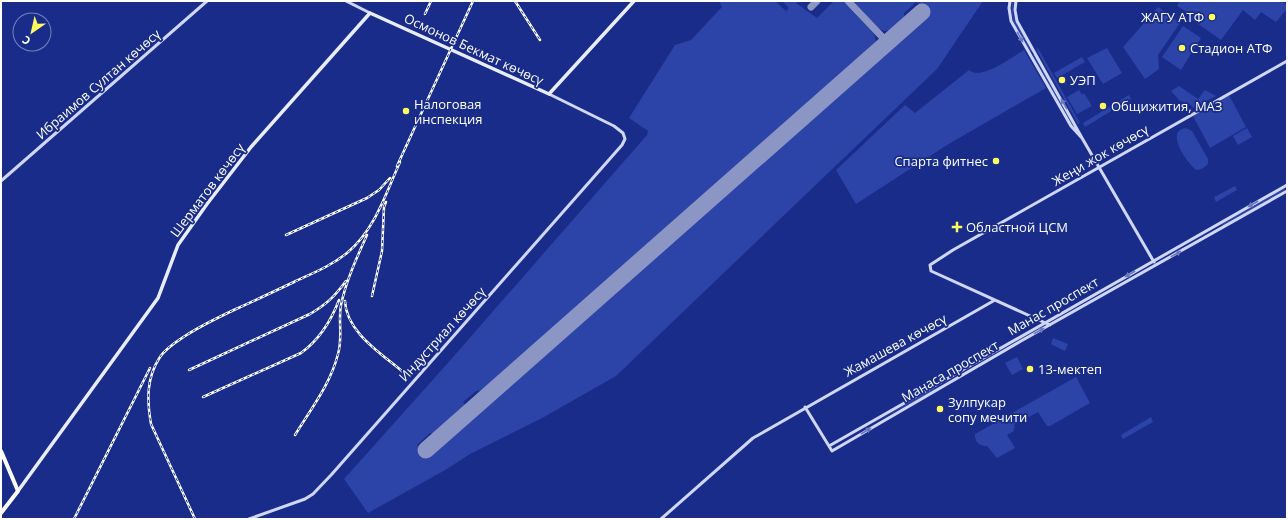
<svg xmlns="http://www.w3.org/2000/svg" width="1288" height="520" font-family="'Open Sans',sans-serif">
<style>
.green{fill:#2c43a8}
.lines{fill:none;stroke-linecap:round;stroke-linejoin:round}
.taxiway{stroke:#8c96c4;stroke-width:7}
.runway{stroke:#8c96c4;stroke-width:17}
.secondary{stroke:#d0d6f9;stroke-width:3}
.primary{stroke:#e9ecff;stroke-width:3.5}
.highway{stroke:#fff;stroke-width:4}
.rail-casing{stroke:#fff;stroke-width:2.5}
.rail{stroke:#192c8a;stroke-width:1;stroke-dasharray:3;stroke-linecap:butt}
.oneway{fill:#6b78bc}
.poi-dot{fill:#fffb5f;stroke:#192c8a;stroke-width:1.5}
.labels{text-anchor:middle;dominant-baseline:central;stroke-width:3.5;stroke-linejoin:round;paint-order:stroke}
.poi-label{font-size:13px;fill:#fff;stroke:#192c8a;text-anchor:start}
.street-label{font-size:13px;fill:#fff;stroke:#192c8a}
</style>
<rect width="100%" height="100%" fill="#192c8a"/>
<path class="green" d="M719,1H775L786,11L789,8L782,1H798L796,3L817,18L834,1H843L874,34L876,41L874,45L484,390L476,391L463,402L466,406L435,433H430L417,445L427,457L930,14L921,4H919L916,2L904,13V19L891,30L884,31L877,28L852,1H983L937,69L616,376L544,417L470,454L447,469L368,513L344,479L447,364L647,135L648,131L629,118L675,45L691,40L722,7Z
M1012,1H1014L1013,12L1014,17L1032,50V52L1030,51C1021,35 1008,20 1012,1Z
M1180,1H1281L1287,5V9L1276,22L1261,12L1255,20L1243,10L1221,40L1191,19V15L1177,6Z
M1158,7L1180,23L1158,55L1159,69L1145,79L1123,47Z
M1183,26L1201,38L1181,70L1162,57Z
M1038,48L1080,123L1078,124L1036,49Z
M1107,48L1122,73L1103,84L1087,58Z
M1024,50L1046,88L947,145L856,204L836,170L905,105L915,113L969,70C981,81 1012,57 1024,50Z
M1033,55H1035L1074,126H1072Z
M1082,57L1085,62L1057,78L1054,73Z
M1179,86L1198,99L1205,90L1216,96L1194,108L1188,103L1180,101L1171,91Z
M1079,90L1082,95L1084,93L1092,106L1077,114L1067,97Z
M1129,95L1131,99L1085,127L1083,123Z
M1229,95L1246,127L1210,148L1193,116Z
M1186,128L1192,131L1208,159V164C1205,167 1201,170 1197,170C1192,169 1162,131 1186,128Z
M1247,128L1252,137L1238,145L1233,136Z
M1235,186L1237,190L1216,202L1214,197Z
M1284,188L1285,190L1223,226L1222,224Z
M1053,338L1068,344L1065,351L1051,344Z
M1017,357L1023,369L1012,375L1005,363Z
M1076,377L1090,403L1050,426H1047L1038,412L1014,425L1015,428L1013,429L1014,431L1007,435L1015,448L997,458L987,446C980,447 974,441 975,434Z
M934,388L935,390L874,423Z
M1151,417L1153,422L1123,439L1121,435Z"/>
<g class="lines">
<path class="taxiway" d="M848,1L887,42
M811,7L817,1"/>
<path class="runway" d="M426,450L922,12"/>
<path class="secondary" d="M346,1L370,13
M1010,1L1009,8L1011,21L1071,126L1081,137
M1016,1L1015,10L1017,21L1082,138L1154,262
M1,181L207,1
M1050,325L931,271L930,265L953,250L1287,61
M805,407L832,451L1021,341L1287,191
M829,446L1287,185
M249,519L305,499L313,494L332,474L622,145L625,139L623,133L614,126L549,94
M661,519L753,438L762,433L995,300"/>
<path class="primary" d="M18,491L158,298L178,245L207,204L251,147L370,13L549,94L634,1"/>
<path class="highway" d="M1,451L18,491L1,513"/>
<g class="rail-casing">
<path id="rail" d="M515,1L540,40
M425,14L431,1
M397,166L473,1
M286,235L367,198L379,190L390,178
M372,296L382,251L384,207L386,202
M345,301C346,332 382,354 403,372
M189,370L310,314C327,304 335,296 346,281
M203,397L301,353C319,340 331,321 339,300
M295,435C311,409 331,383 338,354C343,337 338,321 341,305C346,281 357,257 367,235
M74,519L150,368
M195,519L151,424C147,401 146,378 160,357C166,348 176,342 185,336C202,325 219,317 236,309C256,300 275,291 294,282C313,273 331,266 347,253C375,230 386,193 400,162"/>
</g>
<use href="#rail" class="rail"/>
</g>
<defs><path id="oneway-solid" d="M-6-.8H1V-3.2L6.5 0L1 3.2V.8H-6Z"/></defs>
<g class="oneway">
<use href="#oneway-solid" transform="translate(1020 37) rotate(61)"/>
<use href="#oneway-solid" transform="translate(1064 104) rotate(-120)"/>
<use href="#oneway-solid" transform="translate(1253 204) rotate(150)"/>
<use href="#oneway-solid" transform="translate(1176 254) rotate(-29)"/>
<use href="#oneway-solid" transform="translate(1130 274) rotate(150)"/>
<use href="#oneway-solid" transform="translate(1039 331) rotate(-29)"/>
<use href="#oneway-solid" transform="translate(866 431) rotate(-30)"/>
</g>
<g class="poi-dot">
<circle cx="1212" cy="17" r="4"/>
<circle cx="1182" cy="48" r="4"/>
<circle cx="1062" cy="80" r="4"/>
<circle cx="1103" cy="106" r="4"/>
<circle cx="406" cy="111" r="4"/>
<circle cx="996" cy="161" r="4"/>
<path d="M955 221h4v4h4v4h-4v4h-4v-4h-4v-4h4z"/>
<circle cx="1030" cy="369" r="4"/>
<circle cx="940" cy="409" r="4"/>
</g>
<g class="labels">
<g class="poi-label">
<text x="1204" y="17" text-anchor="end">ЖАГУ АТФ</text>
<text x="1190" y="48">Стадион АТФ</text>
<text x="1070" y="80">УЭП</text>
<text x="414" y="104">Налоговая<tspan x="414" dy="15">инспекция</tspan></text>
<text x="1111" y="106">Общижития, МАЗ</text>
<text x="988" y="161" text-anchor="end">Спарта фитнес</text>
<text x="966" y="227">Областной ЦСМ</text>
<text x="1038" y="369">13-мектеп</text>
<text x="948" y="402">Зулпукар<tspan x="948" dy="15">сопу мечити</tspan></text>
</g>
<g class="street-label">
<text transform="translate(474 49) rotate(25)">Осмонов Бекмат көчөсү</text>
<text transform="translate(98 84) rotate(-41)">Ибраимов Султан көчөсү</text>
<text transform="translate(1100 155) rotate(-30)">Жеңи жок көчөсү</text>
<text transform="translate(207 190) rotate(-53)">Шерматов көчөсү</text>
<text transform="translate(1053 306) rotate(-30)">Манас проспект</text>
<text transform="translate(442 334) rotate(-48)">Индустриал көчөсү</text>
<text transform="translate(895 345) rotate(-29)">Жамашева көчөсү</text>
<text transform="translate(950 371) rotate(-30)">Манаса проспект</text>
</g>
</g>
<rect width="1288" height="520" fill="none" stroke="#ffffff" stroke-width="4"/>
<g transform="translate(32 32) rotate(214)"><circle r="19" fill="#192c8a" stroke="#7580b9"/>
<path d="M0-3L7 15L0 10L-7 15Z" fill="#fffb5f"/>
<text y="-6" font-size="11" font-weight="bold" text-anchor="middle" fill="#ffffff">С</text>
</g>
</svg>
